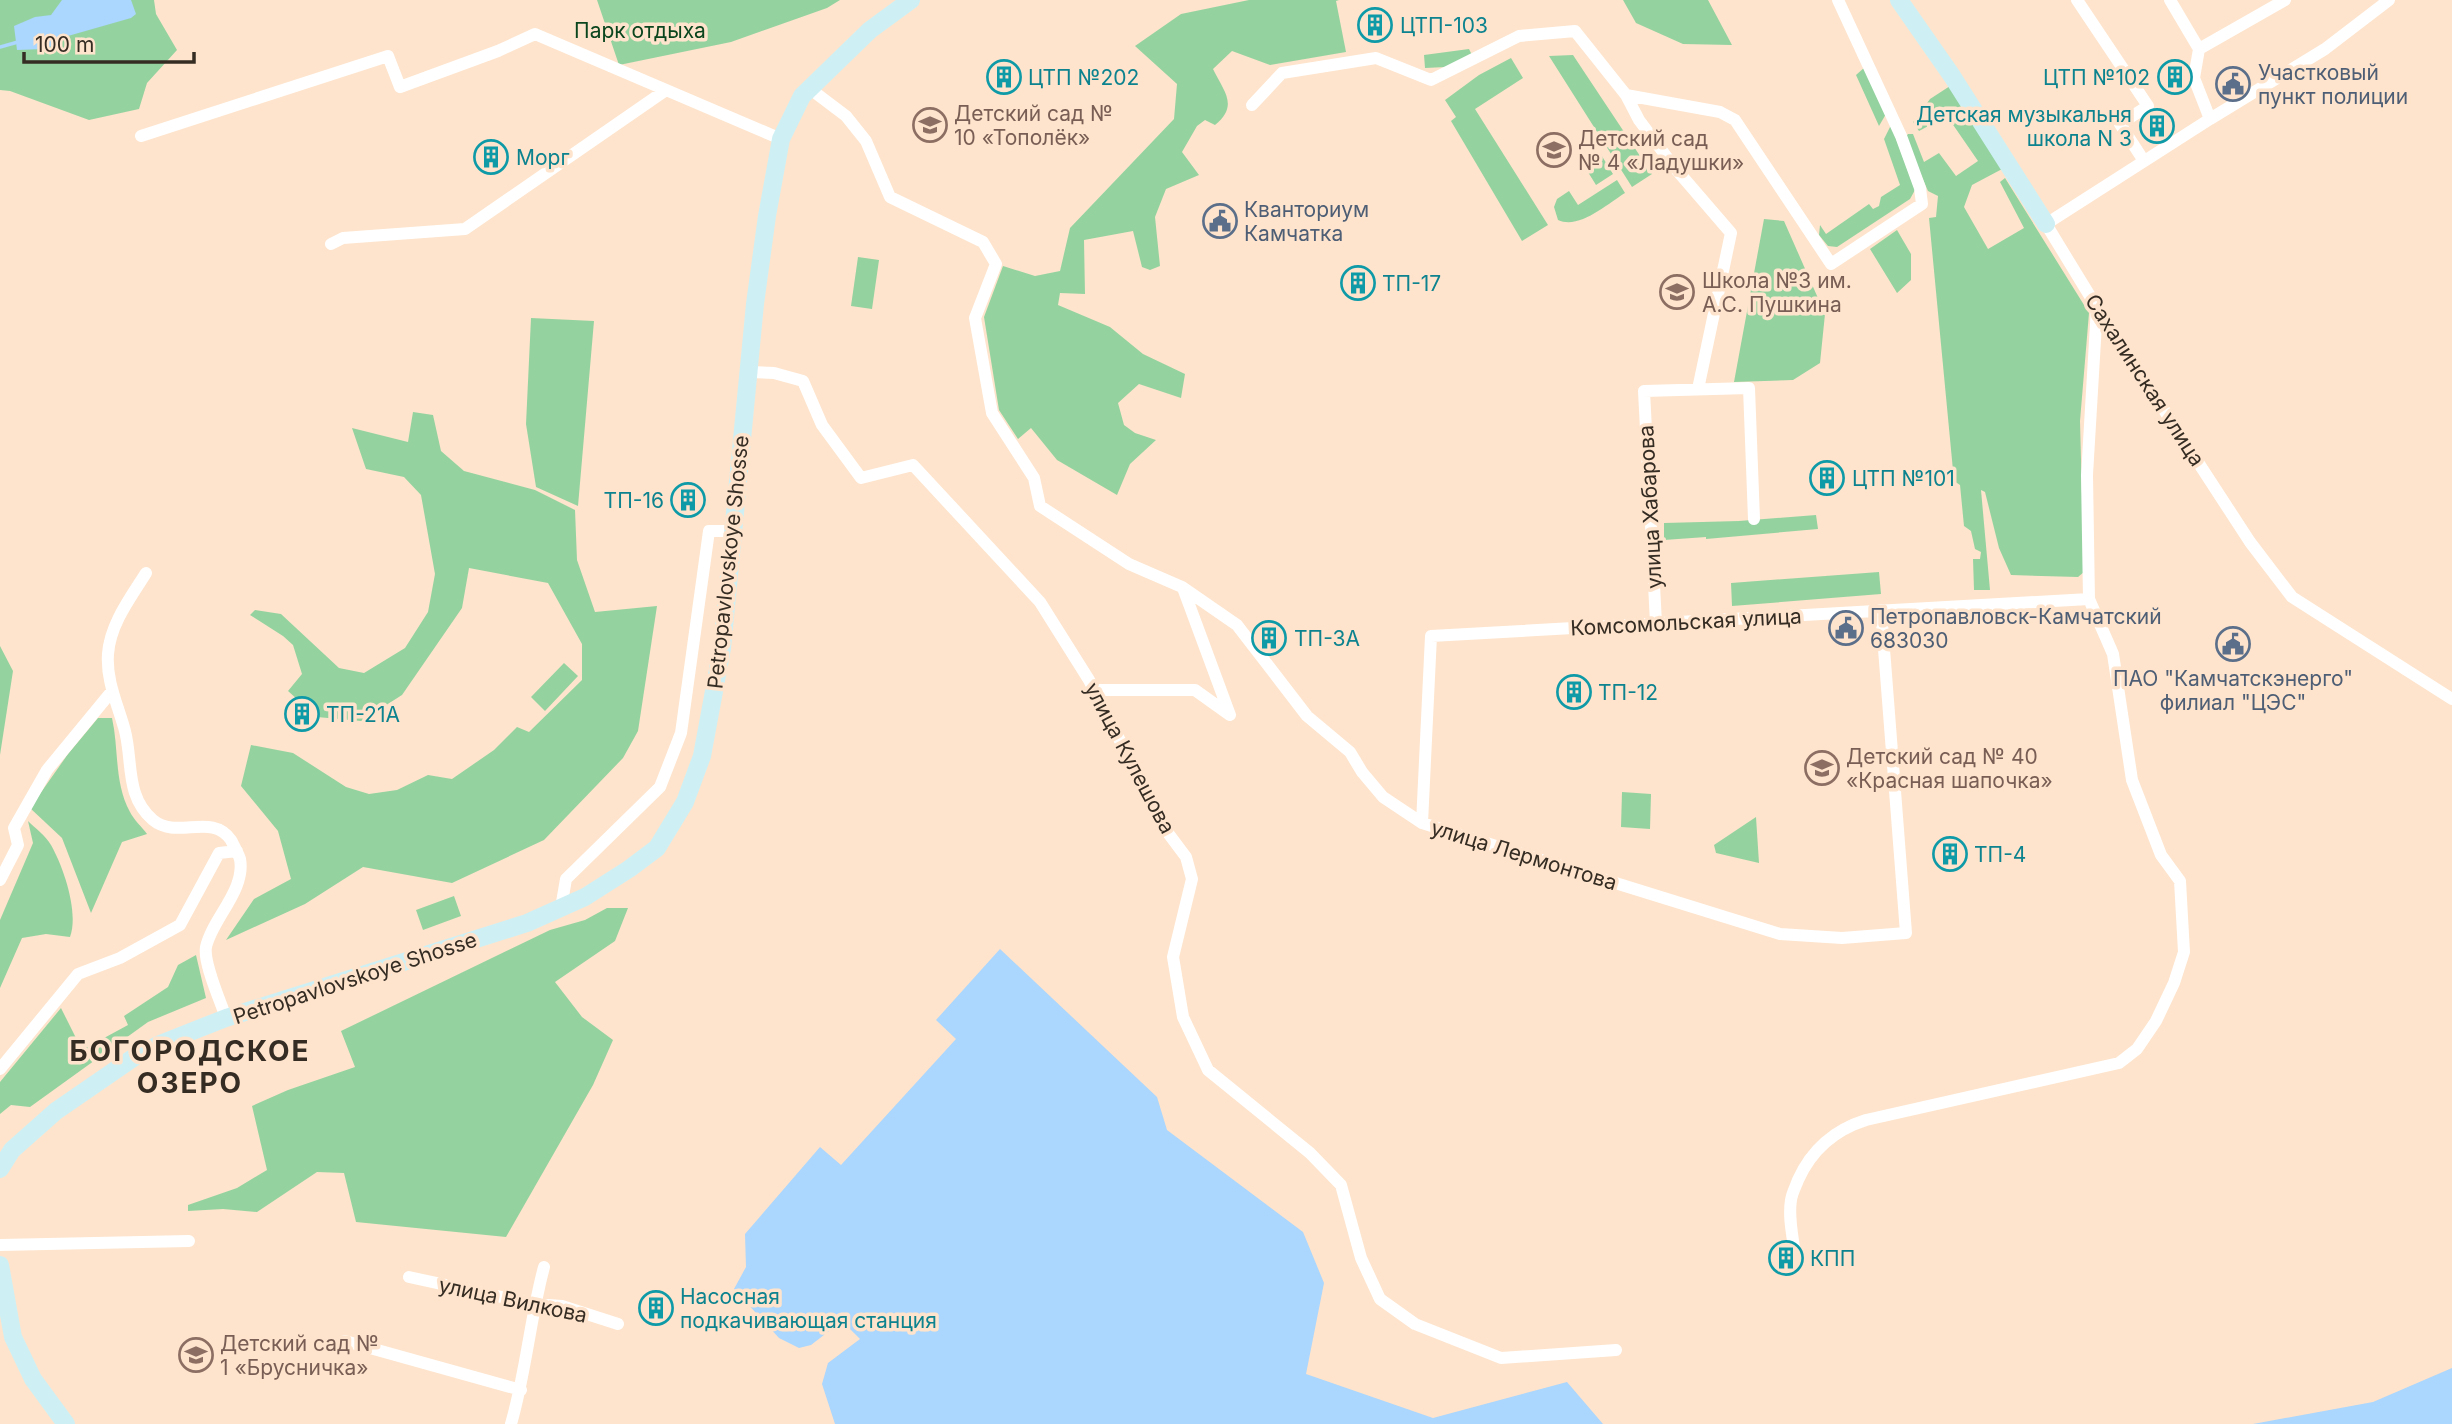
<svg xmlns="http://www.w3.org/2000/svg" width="2452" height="1424" font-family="Inter,sans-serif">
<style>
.green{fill:#94d3a0}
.water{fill:#abd6fd}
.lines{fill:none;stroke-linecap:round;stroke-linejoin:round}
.stream{stroke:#abd6fd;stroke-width:3.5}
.street{stroke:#fff;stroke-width:12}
.secondary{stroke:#cef0f5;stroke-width:18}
.labels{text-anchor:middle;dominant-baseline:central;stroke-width:7;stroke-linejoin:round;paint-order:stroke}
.culture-label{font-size:21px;fill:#0d838f;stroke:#fee4cc;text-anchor:start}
.park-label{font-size:21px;fill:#0a451e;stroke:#fee4cc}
.service-label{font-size:21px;fill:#4e5e75;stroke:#fee4cc;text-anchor:start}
.education-label{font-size:21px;fill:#785e54;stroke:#fee4cc;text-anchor:start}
.street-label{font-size:21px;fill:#352c23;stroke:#fee4cc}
.district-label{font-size:28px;font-weight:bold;letter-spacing:2px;fill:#352c23;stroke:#fee4cc}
</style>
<rect width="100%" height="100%" fill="#fee4cc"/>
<path class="green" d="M0,0H154L156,14L177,50L147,83L139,109L89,120L10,91L0,90Z
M597,0H840L827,8L731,42L619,65Z
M1249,0H1339L1336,1L1346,52L1270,65L1232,51L1213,69C1224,92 1239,105 1215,125L1205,120L1197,126L1182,152L1199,175L1166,189L1155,217L1160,266L1150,270L1142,267L1133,231L1084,240L1085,294L1060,293L1058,305L1110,327L1143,354L1185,374L1181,398L1139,384L1118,403L1124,425L1135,433L1156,440L1130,464L1117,495L1057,460L1031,428L1018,439L999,410L984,317L1003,266L1035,276L1060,271L1070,228L1174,119L1177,84L1135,46L1181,14Z
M1623,0H1708L1732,45L1683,44L1636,23Z
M1469,49L1472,55L1446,67L1425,68L1424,55Z
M1573,55L1652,174L1632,187L1549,56Z
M1511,58L1523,78L1475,109L1548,225L1522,241L1451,121L1456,117L1445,100L1479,75Z
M1865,67L1886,114L1879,126L1856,75Z
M1950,86L2004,168L1972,185L1964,207L1988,249L2024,228L2000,182L2005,178L2089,313L2080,421L2084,572L2078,577L2011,575L1999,548L1985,492L1981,490L1990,590H1974L1973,559H1980L1981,552L1975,549L1971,531L1964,526L1960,485L1954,481L1929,218L1936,217L1938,196L1928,191L1905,138L1908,134H1913L1924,162L1939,153L1956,176L1978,161L1947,116L1919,131L1913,122L1930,99Z
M1891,125L1915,190L1910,199L1837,247L1828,246L1819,235L1820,225L1826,234L1869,204L1873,209L1879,206L1881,197L1900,185L1884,139Z
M1600,153L1613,174L1596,185L1583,164Z
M1617,180L1625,193C1607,204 1579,230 1558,220L1554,207L1557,199L1569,191L1578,205Z
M1764,219L1784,221L1825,314L1820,363L1793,380L1734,382Z
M1897,230L1911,254V280L1897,293L1870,249Z
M858,257L879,260L872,309L851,306Z
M531,318L594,321L578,506L536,487L526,424Z
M413,412L433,415L441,451L464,471L535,490L575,510L577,560L595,612L657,606L638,731L623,758L544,840L452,883L363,867L305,904L226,940L254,899L291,879L278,831L241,786L251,745L293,753L346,787L369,794L397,790L428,775L452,779L494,750L517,727L529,732L582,680V644L548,583L469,568L462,608L402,695L361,721L317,717L288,691L302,674L293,645L283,636L250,615L255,610L281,614L339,668L364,673L405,648L428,612L435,574L421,495L404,477L366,469L352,428L408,442Z
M1816,515L1818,529L1706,539V537L1664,540V523L1739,521Z
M1879,572L1881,594L1732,606L1731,583Z
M0,646L13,671L0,755Z
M564,663L578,676L545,711L531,697Z
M98,718H112C119,749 114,783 130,812C134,820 142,827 147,834L122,842L91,913L62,838L30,808L68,754Z
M1622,792L1651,794L1650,829L1621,827Z
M1756,817L1759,863L1716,853L1714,845Z
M28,821C35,828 46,836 51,845C64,868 79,913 70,937L46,934L22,938L0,988V920L33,843Z
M454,896L461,916L423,930L416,910Z
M607,908H628L615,941L555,982L582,1017L613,1040L593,1085L506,1237L356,1222L344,1173L317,1172L257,1212L223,1209L188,1211V1205L237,1188L267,1170L252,1106L288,1090L355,1067L341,1031L550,930L585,920Z
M196,955L206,998L148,1022L30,1107L11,1105L0,1114V1082L61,1008L82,1050L128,1025L124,1016L168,987L178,965Z"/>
<path class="water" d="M62,0H131L136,14L131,18L61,38L62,42L44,49L17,50L14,26L35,17L51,15Z
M1000,949L1157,1097L1167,1130L1303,1232L1324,1283L1306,1374L1433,1418L1567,1382L1603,1424H835L822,1384L828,1363L860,1339L842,1321L811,1345L799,1348L779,1338L734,1289L746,1267L745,1234L820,1147L841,1165L956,1039L936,1020Z
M2452,1368V1424H2253L2373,1402Z"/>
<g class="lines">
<path class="stream" d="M0,47L18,42"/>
<path class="street" d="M2077,0L2148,106L2120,124L2144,161
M2170,0L2199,49
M2389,0L2325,49L2210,119L2046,224L2093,301L2250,542L2292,597L2452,699
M809,88L846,116L866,141L890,197L983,242L996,264L975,318L992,413L1034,478L1040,506L1129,564L1182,587L1237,625L1307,716L1350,752L1362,772L1383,797L1422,823L1780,934L1842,938L1906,933L1881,610
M1626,95L1720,112L1735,120L1831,264L1922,204L1920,188L1901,136L1838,0
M1252,105L1282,73L1376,58L1431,80L1519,36L1575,31L1626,95L1639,120L1675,168L1731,233L1698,389
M2210,119L2194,78L2199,49L2285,0
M141,136L388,56L400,87L498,51L535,34L781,139
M331,244L343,238L465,229L666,90
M748,372L774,373L803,381L822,425L861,478L913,465L1040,602L1089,680L1165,829L1186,857L1192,879L1173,957L1183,1017L1208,1070L1310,1153L1341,1185L1361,1258L1380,1299L1415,1324L1501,1358L1616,1350
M146,573C131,597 110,624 108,654C106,681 118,705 125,731C133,762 125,796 153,820C177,840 212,812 231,840C234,846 238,853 240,859C246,890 212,919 206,947C203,963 221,1002 226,1018
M1656,623L1644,391L1749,388L1754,519
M1093,690H1195L1230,715L1183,588
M1422,823L1431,636L2089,599
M0,880L18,845L14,828L47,770L112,691
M561,908L566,879L660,787L681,733L709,531H734
M0,1069L78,974L120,958L180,925L219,853L237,851
M0,1245L189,1241
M1795,1255C1793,1237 1788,1218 1791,1200C1792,1193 1796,1186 1798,1180C1812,1149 1834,1130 1866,1120L2119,1063L2137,1049L2156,1021L2174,983L2184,952L2180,881L2161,855L2132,780L2113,654L2089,599L2087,475L2097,307
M409,1277L534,1304L562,1306L618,1324
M345,1341L521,1390
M511,1424C526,1372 530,1319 544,1267"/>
<path class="secondary" d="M1899,0L1952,76L2046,224
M0,1169L12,1150L56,1111L133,1058L160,1044L226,1018L527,923L585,897L629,869L657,848L685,802L702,756L722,648L755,304L767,216L781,139L802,96L870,30L911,0
M0,1265L13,1337L33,1379L66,1424"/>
</g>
<defs>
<g id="building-ring" transform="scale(1.75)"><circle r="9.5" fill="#fee4cc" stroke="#0f9aa8" stroke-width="1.5"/><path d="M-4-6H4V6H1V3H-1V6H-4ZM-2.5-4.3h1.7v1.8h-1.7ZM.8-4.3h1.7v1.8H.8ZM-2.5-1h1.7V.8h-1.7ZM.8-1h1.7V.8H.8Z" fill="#0f9aa8"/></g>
<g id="civic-ring" transform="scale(1.75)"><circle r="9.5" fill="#fee4cc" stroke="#5c6f8a" stroke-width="1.5"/><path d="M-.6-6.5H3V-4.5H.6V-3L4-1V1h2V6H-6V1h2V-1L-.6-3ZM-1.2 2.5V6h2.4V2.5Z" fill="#5c6f8a"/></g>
<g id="school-ring" transform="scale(1.75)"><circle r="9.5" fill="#fee4cc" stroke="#8d6e63" stroke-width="1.5"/><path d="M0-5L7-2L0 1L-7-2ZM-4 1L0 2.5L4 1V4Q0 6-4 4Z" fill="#8d6e63"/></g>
</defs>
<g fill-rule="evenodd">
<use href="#building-ring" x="1375" y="25"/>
<use href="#building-ring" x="1004" y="77"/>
<use href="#building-ring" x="2175" y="77"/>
<use href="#civic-ring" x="2233" y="84"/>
<use href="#school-ring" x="930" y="125"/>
<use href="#building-ring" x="2157" y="126"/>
<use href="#school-ring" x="1554" y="150"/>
<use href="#building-ring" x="491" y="157"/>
<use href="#civic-ring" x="1220" y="221"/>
<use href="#building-ring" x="1358" y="283"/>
<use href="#school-ring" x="1677" y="292"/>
<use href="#building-ring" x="1827" y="478"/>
<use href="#building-ring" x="688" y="500"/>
<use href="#civic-ring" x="1846" y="628"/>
<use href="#building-ring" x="1269" y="638"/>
<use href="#civic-ring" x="2233" y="644"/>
<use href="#building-ring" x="1574" y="692"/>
<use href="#building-ring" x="302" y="714"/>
<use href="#school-ring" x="1822" y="768"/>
<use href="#building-ring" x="1950" y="854"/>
<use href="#building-ring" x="1786" y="1258"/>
<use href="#building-ring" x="656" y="1308"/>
<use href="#school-ring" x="196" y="1355"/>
</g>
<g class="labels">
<g class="culture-label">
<text x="1400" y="25">ЦТП-103</text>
<text x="1028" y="77">ЦТП №202</text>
<text x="2150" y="77" text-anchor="end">ЦТП №102</text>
<text x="2132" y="114" text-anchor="end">Детская музыкальня<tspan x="2132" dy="24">школа N 3</tspan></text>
<text x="516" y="157">Морг</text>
<text x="1382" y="283">ТП-17</text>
<text x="1852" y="478">ЦТП №101</text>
<text x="664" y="500" text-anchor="end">ТП-16</text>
<text x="1294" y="638">ТП-3А</text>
<text x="1598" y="692">ТП-12</text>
<text x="326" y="714">ТП-21А</text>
<text x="1974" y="854">ТП-4</text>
<text x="1810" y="1258">КПП</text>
<text x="680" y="1296">Насосная<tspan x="680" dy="24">подкачивающая станция</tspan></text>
</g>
<g class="park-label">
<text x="640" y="30">Парк отдыха</text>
</g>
<g class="service-label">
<text x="2258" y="72">Участковый<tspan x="2258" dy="24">пункт полиции</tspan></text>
<text x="1244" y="209">Кванториум<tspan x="1244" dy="24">Камчатка</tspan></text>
<text x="1870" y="616">Петропавловск-Камчатский<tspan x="1870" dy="24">683030</tspan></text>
<text x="2233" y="678" text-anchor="middle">ПАО "Камчатскэнерго"<tspan x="2233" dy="24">филиал "ЦЭС"</tspan></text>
</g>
<g class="education-label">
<text x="954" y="113">Детский сад №<tspan x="954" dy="24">10 «Тополёк»</tspan></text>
<text x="1578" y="138">Детский сад<tspan x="1578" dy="24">№ 4 «Ладушки»</tspan></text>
<text x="1702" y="280">Школа №3 им.<tspan x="1702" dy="24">А.С. Пушкина</tspan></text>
<text x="1846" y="756">Детский сад № 40<tspan x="1846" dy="24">«Красная шапочка»</tspan></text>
<text x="220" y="1343">Детский сад №<tspan x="220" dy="24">1 «Брусничка»</tspan></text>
</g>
<g class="street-label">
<text transform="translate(2145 380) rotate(57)">Сахалинская улица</text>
<text transform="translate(1650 507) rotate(-93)">улица Хабарова</text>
<text transform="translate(728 562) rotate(-84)">Petropavlovskoye Shosse</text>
<text transform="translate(1686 622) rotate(-3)">Комсомольская улица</text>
<text transform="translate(1130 758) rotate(62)">улица Кулешова</text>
<text transform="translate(1524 855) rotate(17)">улица Лермонтова</text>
<text transform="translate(355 978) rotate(-18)">Petropavlovskoye Shosse</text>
<text transform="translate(513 1300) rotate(12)">улица Вилкова</text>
</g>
<g class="district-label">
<text x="190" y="1051">БОГОРОДСКОЕ<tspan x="190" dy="32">ОЗЕРО</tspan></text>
</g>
</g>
<path d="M24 52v10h170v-10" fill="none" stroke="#352c23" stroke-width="3.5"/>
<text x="35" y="52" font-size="21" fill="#352c23" stroke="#fee4cc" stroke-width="5" paint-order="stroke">100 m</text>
</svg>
